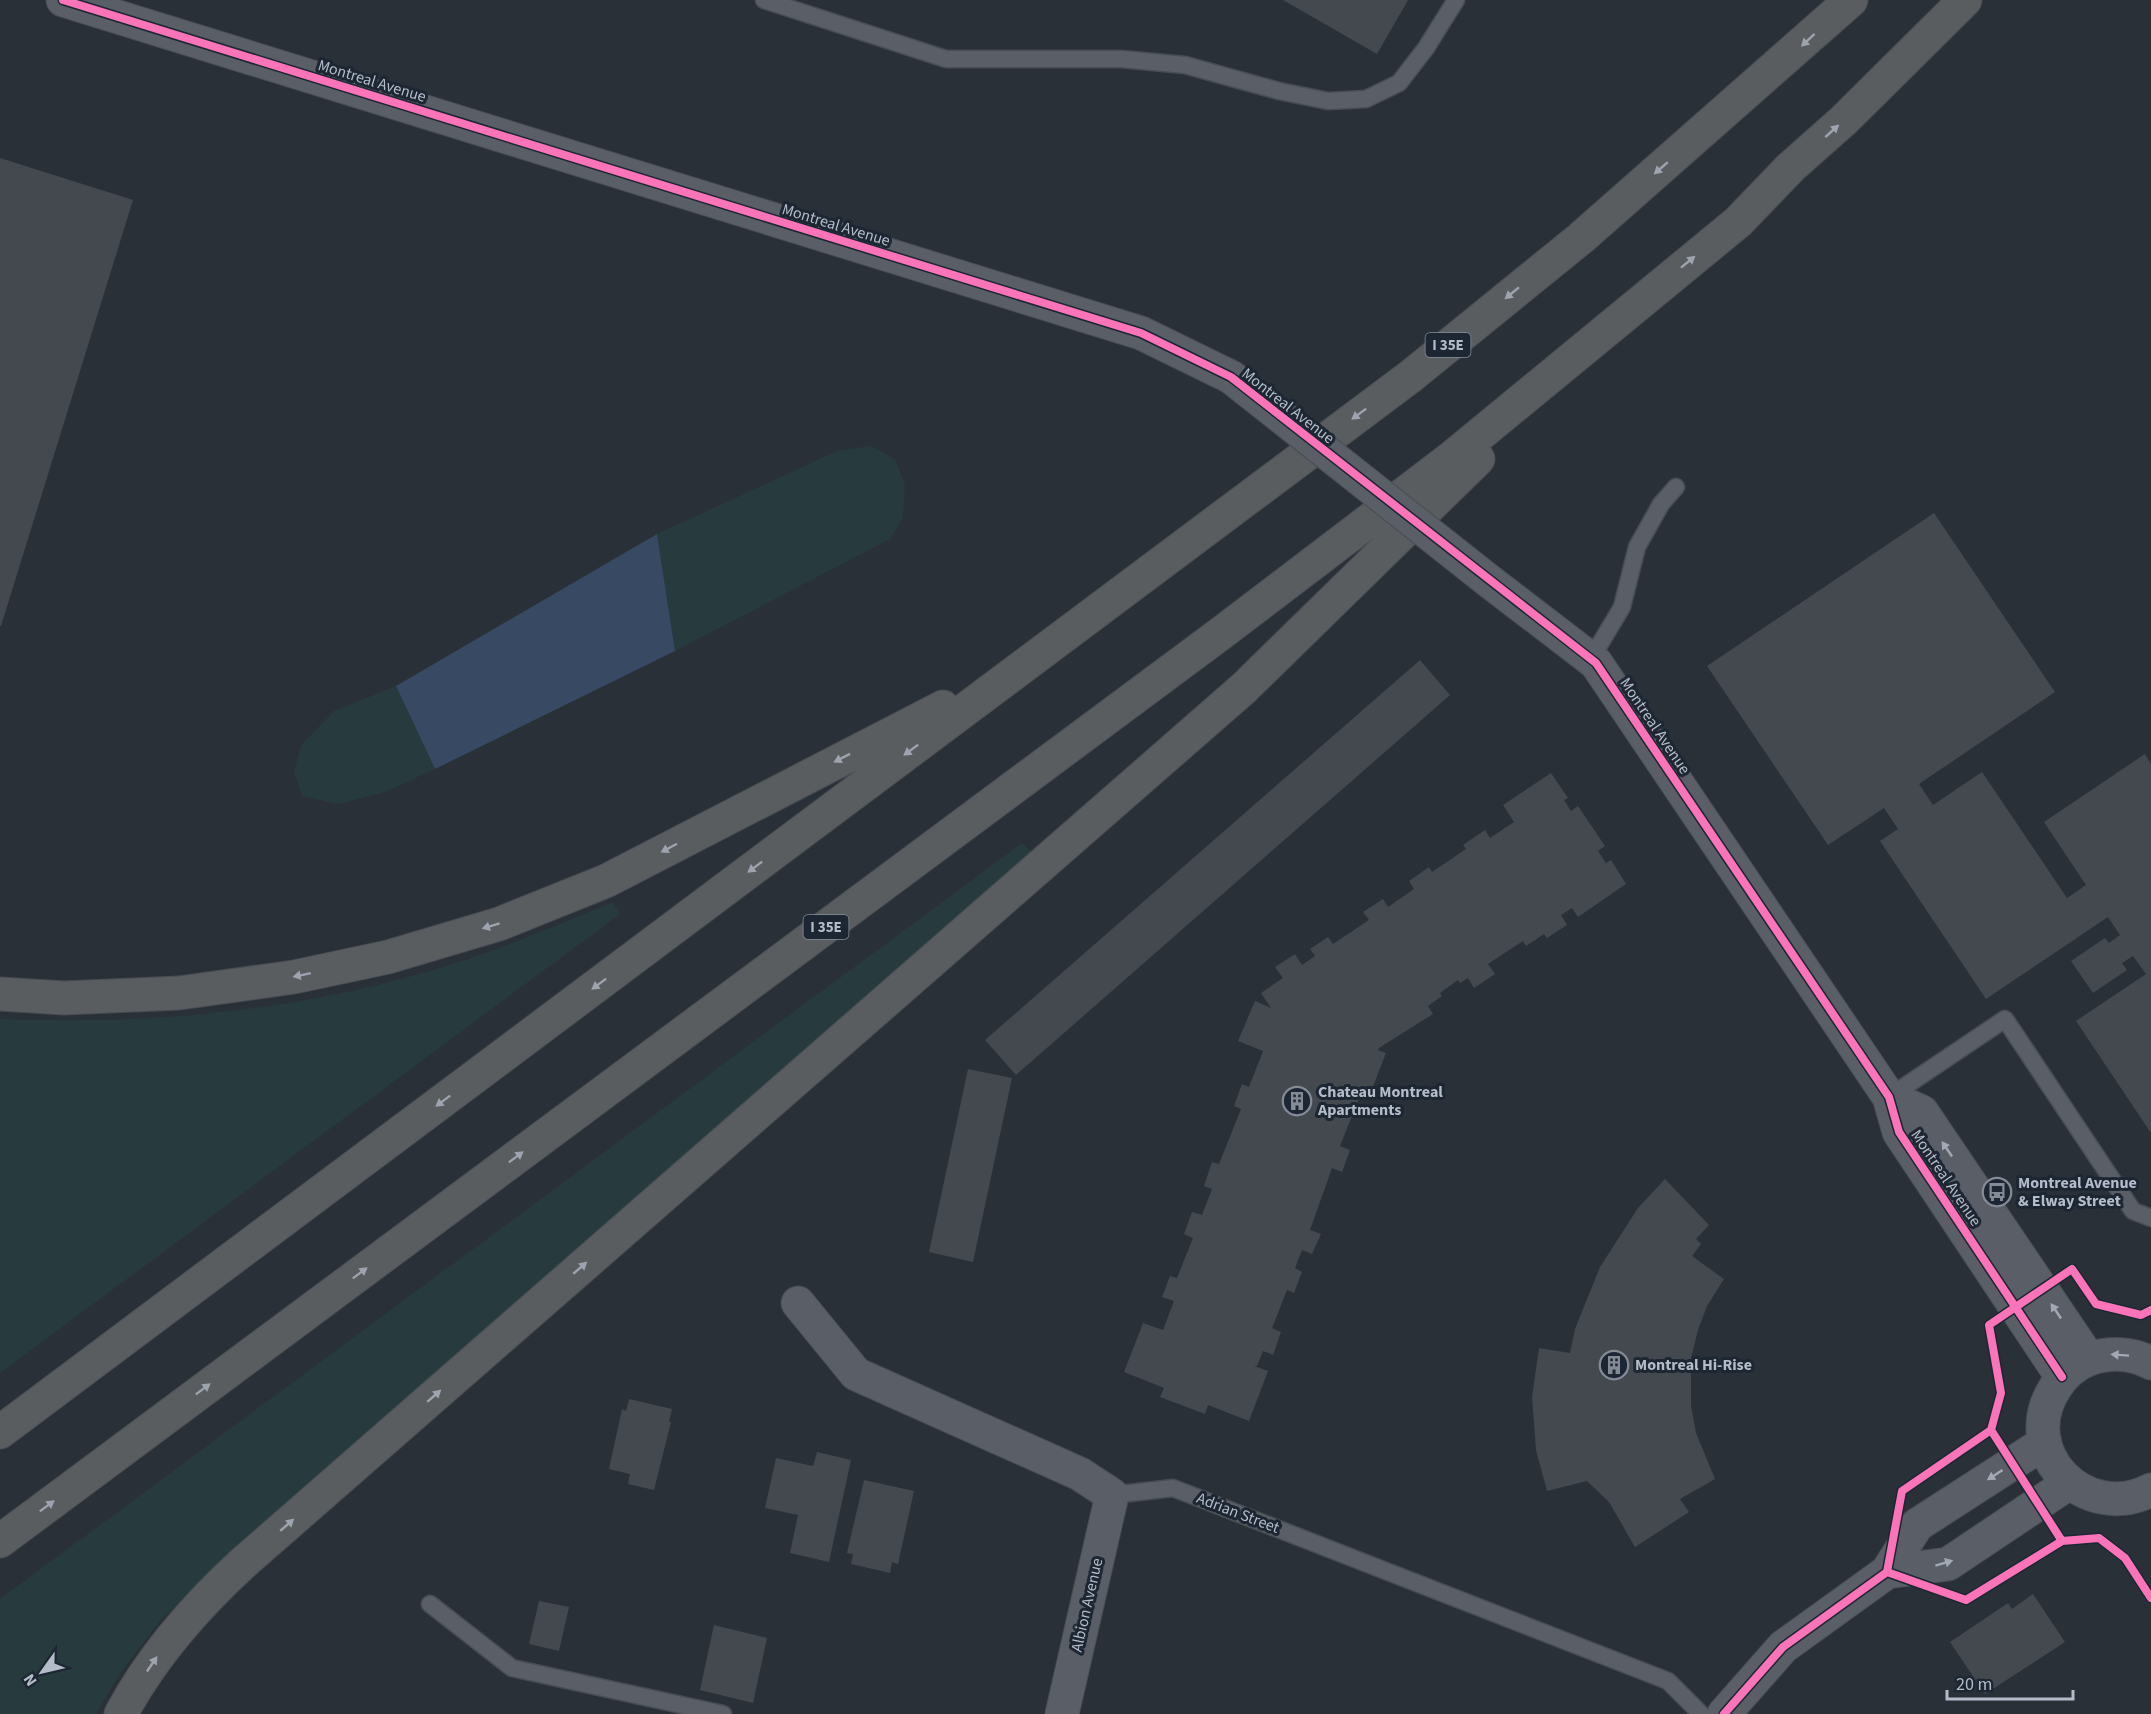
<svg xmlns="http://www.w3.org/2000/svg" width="2151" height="1714" font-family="'Source Sans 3',sans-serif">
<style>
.green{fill:#273a3e}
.water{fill:#384963}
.building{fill:#444950}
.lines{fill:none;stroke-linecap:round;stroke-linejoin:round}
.service-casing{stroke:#484c53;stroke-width:19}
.minor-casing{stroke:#484c53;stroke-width:35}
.tertiary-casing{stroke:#484c53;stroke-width:35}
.motorway-casing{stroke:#474c53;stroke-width:35}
.service{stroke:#5a5e66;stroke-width:16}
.minor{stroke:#5a5e66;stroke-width:33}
.tertiary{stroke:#5a5e66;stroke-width:33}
.motorway{stroke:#5a5d60;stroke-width:33}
.minor-bridge-casing{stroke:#484c53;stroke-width:35;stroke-linecap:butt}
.minor-bridge{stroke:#5a5e66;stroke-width:33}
.cycleway-casing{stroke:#1d2633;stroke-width:11}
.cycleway{stroke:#fb73b8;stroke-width:8}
.oneway{fill:#9ea4af}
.oneway2{fill:#a2a9b5}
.labels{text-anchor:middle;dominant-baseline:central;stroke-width:6;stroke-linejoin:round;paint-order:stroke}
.shield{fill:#1d2633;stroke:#878f9c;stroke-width:1.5}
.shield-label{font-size:15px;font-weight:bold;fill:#b4bcc9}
.street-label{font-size:16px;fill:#b4bcc9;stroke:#1d2633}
.poi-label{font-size:16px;font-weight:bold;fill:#b4bcc9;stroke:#1d2633;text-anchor:start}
</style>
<rect width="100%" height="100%" fill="#2a3038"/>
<path class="green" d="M871,446L896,460L905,486L903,518L890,539L675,651L657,534L837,451Z
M396,686L435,769L385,792L338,804L302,796L294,771L302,744L334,711Z
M1022,843L1032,852L203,1580L160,1621L119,1675L96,1714H0V1599Z
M613,902L620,914L0,1373V1019C144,1025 288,1012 426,972C491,954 552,927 613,902Z"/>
<path class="water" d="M657,534L675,651L435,769L396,686Z"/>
<path class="building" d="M1283,0H1408L1377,54Z
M0,158L133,200L1,626H0Z
M1934,513L2055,692L1919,784L1933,805L1982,772L2067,898L2086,885L2044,822L2145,754L2151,764V1133L2076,1021L2146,974L2133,956L2122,963L2127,970L2093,993L2071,961L2105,938L2109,943L2120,935L2108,917L1986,999L1880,841L1898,829L1884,808L1828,845L1707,666Z
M1420,660L1450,695L1016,1075L985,1040Z
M1551,773L1568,798L1564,800L1571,811L1578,806L1605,846L1598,851L1606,863L1611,860L1626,884L1578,917L1572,908L1561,915L1567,925L1547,938L1544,934L1526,946L1523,941L1488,964L1495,974L1474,988L1468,978L1460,983L1458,980L1440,993L1442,996L1428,1006L1433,1014L1379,1048L1378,1050L1386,1053L1369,1097L1361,1093L1340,1146L1350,1150L1342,1172L1332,1168L1310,1230L1321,1234L1312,1254L1302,1250L1295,1268L1302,1272L1294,1293L1287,1290L1272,1328L1281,1332L1273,1355L1263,1351L1257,1366H1254L1268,1371L1249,1421L1208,1405L1205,1414L1160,1397L1164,1388L1124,1372L1143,1323L1163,1330L1174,1301L1162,1297L1170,1276L1177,1278L1193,1238L1184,1234L1192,1212L1202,1215L1212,1189L1204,1186L1212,1162L1219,1164L1241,1109L1234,1106L1242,1084L1249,1087L1263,1051L1238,1041L1255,1001L1271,1008L1261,993L1283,978L1275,967L1295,954L1302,965L1315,956L1310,949L1328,937L1333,944L1369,920L1363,912L1383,899L1388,907L1414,889L1409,881L1429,867L1432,872L1466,849L1463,845L1485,830L1490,838L1514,822L1503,805Z
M968,1069L1012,1078L973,1262L929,1252Z
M1665,1179L1709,1225L1696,1239L1701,1244L1692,1256L1724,1279L1707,1306L1698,1330L1691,1358V1406L1696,1433L1715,1479L1680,1499L1689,1512L1635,1547L1609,1502L1587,1481L1547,1491L1536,1450L1532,1397L1539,1348L1570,1353L1575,1329L1600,1267L1638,1208Z
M629,1399L672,1409L669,1422H671L654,1490L628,1484L630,1474L609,1469L622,1409L626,1411Z
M817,1452L851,1460L829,1562L790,1553L798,1515L765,1508L776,1458L813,1466Z
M864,1480L914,1491L898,1564L892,1562L890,1573L851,1564L853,1554L847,1553Z
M2033,1594L2065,1642L1985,1694L1950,1642L2008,1603L2012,1609Z
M539,1601L569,1607L559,1651L529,1644Z
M714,1625L767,1638L753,1703L700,1690Z"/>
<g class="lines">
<g class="service-casing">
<path id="service" d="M764,0L946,59H1121L1185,65L1279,91L1328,101L1366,99L1399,83L1426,48L1456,0
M1591,659L1622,607L1637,547L1661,504L1676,487
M1889,1097L2005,1019L2133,1211L2151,1218
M1112,1495L1173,1488L1668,1681L1701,1714
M430,1604L512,1668L723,1714"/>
</g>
<g class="minor-casing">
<path id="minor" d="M63,0L1141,333L1231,377
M1489,581L1596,663L1889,1097L1899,1132L2062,1377
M1889,1097L1922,1112L2089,1359
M798,1303L856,1374L1080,1474L1112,1495L1062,1714"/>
</g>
<g class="tertiary-casing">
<path id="tertiary" d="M2151,1363C2132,1353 2110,1352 2089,1359C2074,1365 2063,1375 2055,1388C2014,1452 2085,1524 2151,1490
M1887,1572L1948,1564L2069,1483
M1724,1714L1783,1647L1887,1572L1917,1525L2044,1443"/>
</g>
<g class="motorway-casing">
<path id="motorway" d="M0,994L64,998L179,993L294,977L388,957L499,924L606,881L943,707
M0,1432L1411,376L1581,238L1851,0
M0,1541L1220,634L1450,459L1738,222L1791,167L1844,120L1965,0
M121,1714C152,1656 195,1607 243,1563L1244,688L1478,459"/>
</g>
<use href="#service" class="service"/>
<use href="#minor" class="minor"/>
<use href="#tertiary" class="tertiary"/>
<use href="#motorway" class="motorway"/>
<g class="minor-bridge-casing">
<path id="minor-bridge" d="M1231,377L1489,581"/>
</g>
<use href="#minor-bridge" class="minor-bridge"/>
<g class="cycleway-casing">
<path id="cycleway" d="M63,0L1141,333L1231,377L1596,663L1889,1097L1899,1132L2062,1377
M1991,1430L2062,1541
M1887,1572L1902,1491L1991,1430L2001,1393L1989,1325L2072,1269L2096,1304L2141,1315L2151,1310
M1887,1572L1966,1600L2062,1541L2099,1538L2125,1558L2151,1598
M1724,1714L1783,1647L1887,1572"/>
</g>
<use href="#cycleway" class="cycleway"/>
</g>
<defs><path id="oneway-solid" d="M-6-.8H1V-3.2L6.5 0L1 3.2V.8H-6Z" transform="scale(1.5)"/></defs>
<g class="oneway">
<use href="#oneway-solid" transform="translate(1808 40) rotate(137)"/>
<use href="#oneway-solid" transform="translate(1832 131) rotate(-42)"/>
<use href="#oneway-solid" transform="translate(1661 168) rotate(139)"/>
<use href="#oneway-solid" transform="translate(1688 262) rotate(-39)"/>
<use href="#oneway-solid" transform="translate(1512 293) rotate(141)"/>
<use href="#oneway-solid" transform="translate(1359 414) rotate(143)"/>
<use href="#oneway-solid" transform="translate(911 750) rotate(143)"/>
<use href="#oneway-solid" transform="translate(842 758) rotate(153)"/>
<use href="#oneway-solid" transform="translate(669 848) rotate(152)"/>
<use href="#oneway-solid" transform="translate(755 867) rotate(143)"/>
<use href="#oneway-solid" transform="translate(491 926) rotate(163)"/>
<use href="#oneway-solid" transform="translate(302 975) rotate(168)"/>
<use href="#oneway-solid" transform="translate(599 984) rotate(143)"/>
<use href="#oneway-solid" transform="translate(443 1101) rotate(143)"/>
<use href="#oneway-solid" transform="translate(516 1157) rotate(-37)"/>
<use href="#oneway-solid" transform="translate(580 1268) rotate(-41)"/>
<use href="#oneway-solid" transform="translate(360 1273) rotate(-37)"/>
<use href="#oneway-solid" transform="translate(203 1389) rotate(-37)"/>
<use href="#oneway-solid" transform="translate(434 1396) rotate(-41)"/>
<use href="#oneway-solid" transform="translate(47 1506) rotate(-37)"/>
<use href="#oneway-solid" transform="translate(287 1525) rotate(-41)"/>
<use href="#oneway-solid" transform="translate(152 1664) rotate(-56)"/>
</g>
<g class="oneway2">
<use href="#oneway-solid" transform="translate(1947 1149) rotate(-124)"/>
<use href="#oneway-solid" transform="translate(2056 1311) rotate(-124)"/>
<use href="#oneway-solid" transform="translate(2120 1355) rotate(-176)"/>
<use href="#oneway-solid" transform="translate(1995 1475) rotate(147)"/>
<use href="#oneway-solid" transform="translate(1944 1563) rotate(-17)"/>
</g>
<defs>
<g id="building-ring" transform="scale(1.5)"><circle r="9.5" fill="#1d2633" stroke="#848b96" stroke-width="1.5"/><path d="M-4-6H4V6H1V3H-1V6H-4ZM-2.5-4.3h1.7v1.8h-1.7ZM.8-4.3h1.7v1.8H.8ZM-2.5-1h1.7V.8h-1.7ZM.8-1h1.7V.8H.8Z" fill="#848b96"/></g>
<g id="bus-ring" transform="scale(1.5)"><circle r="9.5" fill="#1d2633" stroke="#848b96" stroke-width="1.5"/><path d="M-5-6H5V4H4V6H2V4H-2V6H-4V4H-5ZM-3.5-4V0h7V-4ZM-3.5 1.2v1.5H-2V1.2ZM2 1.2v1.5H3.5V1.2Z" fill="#848b96"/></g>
</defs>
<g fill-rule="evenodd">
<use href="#building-ring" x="1297" y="1101"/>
<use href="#bus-ring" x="1997" y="1192"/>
<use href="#building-ring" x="1614" y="1365"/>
</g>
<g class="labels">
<g class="shield">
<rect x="1425.5" y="333" width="45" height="24" rx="4.5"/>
<rect x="803.5" y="915" width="45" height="24" rx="4.5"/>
</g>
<g class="shield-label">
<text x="1448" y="345">I 35E</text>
<text x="826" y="927">I 35E</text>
</g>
<g class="street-label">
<text transform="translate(372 81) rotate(17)">Montreal Avenue</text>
<text transform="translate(836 225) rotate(17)">Montreal Avenue</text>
<text transform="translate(1288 406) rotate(38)">Montreal Avenue</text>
<text transform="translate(1655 726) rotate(56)">Montreal Avenue</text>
<text transform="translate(1946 1178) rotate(56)">Montreal Avenue</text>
<text transform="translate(1238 1513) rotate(21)">Adrian Street</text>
<text transform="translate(1087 1605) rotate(-77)">Albion Avenue</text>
</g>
<g class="poi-label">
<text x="1318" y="1092">Chateau Montreal<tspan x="1318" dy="18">Apartments</tspan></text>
<text x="2018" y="1183">Montreal Avenue<tspan x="2018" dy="18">&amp; Elway Street</tspan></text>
<text x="1635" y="1365">Montreal Hi-Rise</text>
</g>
</g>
<g transform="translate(42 1672) rotate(236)" stroke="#1d2633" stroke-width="4.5" paint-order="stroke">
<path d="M0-4.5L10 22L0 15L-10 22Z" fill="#b4bcc9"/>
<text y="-9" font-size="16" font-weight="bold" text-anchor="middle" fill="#b4bcc9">N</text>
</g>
<path d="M1947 1690v9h126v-9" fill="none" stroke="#b4bcc9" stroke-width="3"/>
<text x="1956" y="1690" font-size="18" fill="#b4bcc9" stroke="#1d2633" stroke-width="4.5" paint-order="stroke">20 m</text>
</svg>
